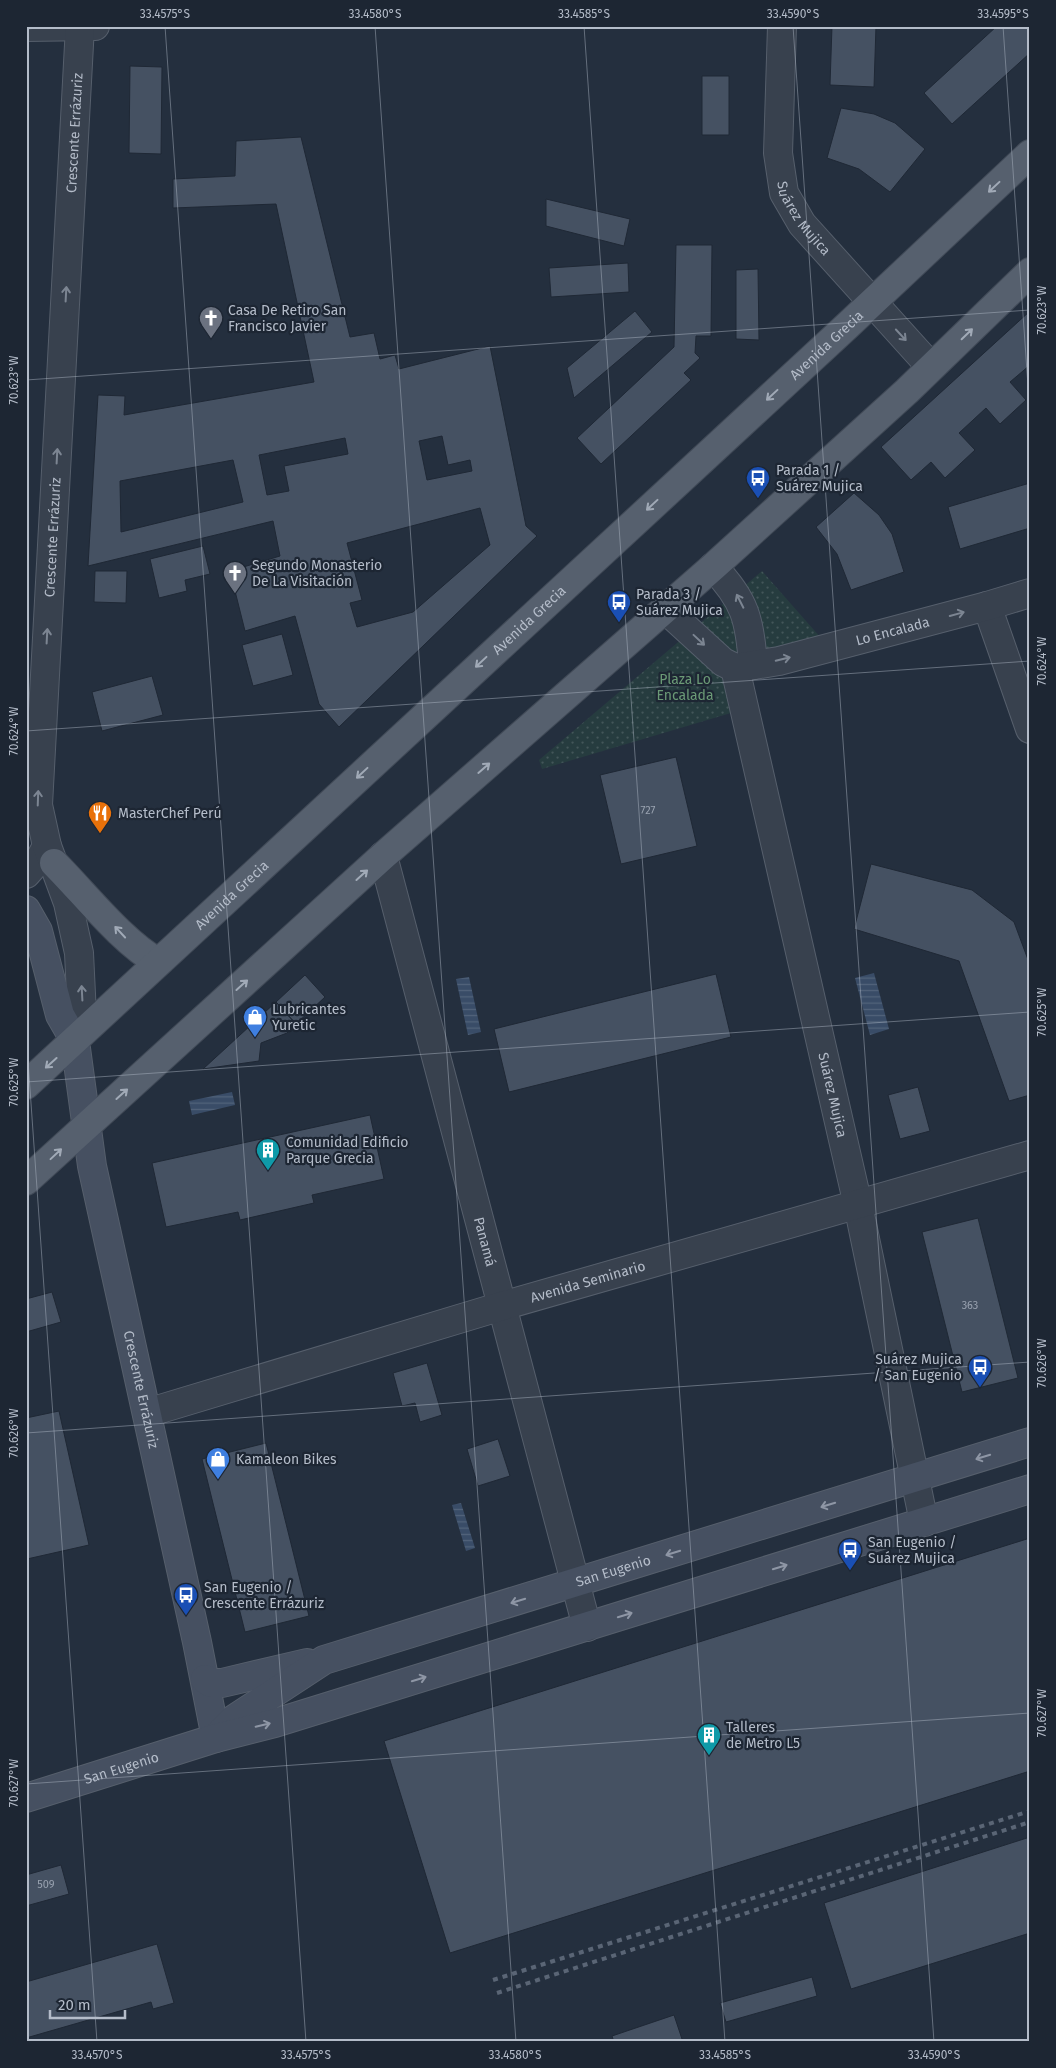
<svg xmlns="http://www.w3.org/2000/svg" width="1056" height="2068" font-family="'Fira Sans',sans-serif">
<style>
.grass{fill:url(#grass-dots)}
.water{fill:url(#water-rules)}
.building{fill:#455162;stroke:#1f2835;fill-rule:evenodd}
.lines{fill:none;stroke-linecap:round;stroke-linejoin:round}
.minor-casing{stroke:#565f6c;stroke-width:30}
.tertiary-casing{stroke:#565f6c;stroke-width:30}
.secondary-casing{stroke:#565f6c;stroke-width:30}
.primary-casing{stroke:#414a57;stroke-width:30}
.minor{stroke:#38414e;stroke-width:28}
.tertiary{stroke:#38414e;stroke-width:28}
.secondary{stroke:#465061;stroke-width:28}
.primary{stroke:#56606e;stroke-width:28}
.rail{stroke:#5a6575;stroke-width:4;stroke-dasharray:5 5;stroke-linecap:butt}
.oneway{stroke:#a1aab7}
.oneway2{stroke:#7c8592}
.oneway3{stroke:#8e96a5}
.ticks{fill:none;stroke:#b4bcc9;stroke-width:1;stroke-opacity:0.45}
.labels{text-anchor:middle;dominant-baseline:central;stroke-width:4.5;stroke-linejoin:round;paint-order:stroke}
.number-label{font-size:11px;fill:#98a1af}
.street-label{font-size:14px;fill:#b4bcc9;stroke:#1d2633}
.poi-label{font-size:14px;fill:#b4bcc9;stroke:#1d2633;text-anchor:start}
.park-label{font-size:14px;fill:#6b9a76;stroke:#1d2633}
.neatline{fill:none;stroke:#b4bcc9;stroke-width:2}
.ticks-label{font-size:12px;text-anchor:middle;fill:#b4bcc9}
</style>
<defs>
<pattern id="grass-dots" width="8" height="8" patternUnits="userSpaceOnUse" patternTransform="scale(1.25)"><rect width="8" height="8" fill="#263c3f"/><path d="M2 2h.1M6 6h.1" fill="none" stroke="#435659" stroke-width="1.8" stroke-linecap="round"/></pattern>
<pattern id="water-rules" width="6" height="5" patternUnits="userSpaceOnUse" patternTransform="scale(1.25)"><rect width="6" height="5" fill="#394c67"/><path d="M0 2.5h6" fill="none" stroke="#53647b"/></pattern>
</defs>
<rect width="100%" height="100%" fill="#242f3e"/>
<path class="grass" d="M762,571L821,638L720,664L731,713L542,769L539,760Z"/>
<path class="water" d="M874,973L889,1029L870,1035L855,978Z
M469,977L481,1032L468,1035L456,979Z
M232,1092L235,1105L192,1115L189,1101Z
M461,1503L475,1548L466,1551L452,1505Z"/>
<path class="building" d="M832,26H876L874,87L830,85Z
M997,26H1030V53L952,124L924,93Z
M130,66L162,67L161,154L129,153Z
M702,76H729V135H702Z
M841,108L874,114L895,123L925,149L890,192L859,169L827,158Z
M301,137L350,337L374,333L380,359L395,355L399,369L490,346L526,526L537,536L339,727L319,704L295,616L245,631L230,571L280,556L273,521L88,566L98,395L125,396L124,415L314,382L276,204L173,208V179L235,176L236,141ZM442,436L448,465L470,460L472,471L427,480L419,441ZM345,438L348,454L284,466L289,491L267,495L259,455ZM233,460L243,502L121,532L120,481ZM480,508L490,545L413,612L357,627L350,603L362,600L347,543Z
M546,199L630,219L624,246L546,226Z
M676,245H712L711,336H696L695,353L700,358L684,373L691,380L601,464L577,438L674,347Z
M628,263L629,292L551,297L549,268Z
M758,269L759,340L736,339V270Z
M635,311L652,332L574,398L567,368Z
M1030,311V365L1010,382L1026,400L1000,424L986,408L959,433L975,450L945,478L931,462L911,480L881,447Z
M1030,483V528L960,549L948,507Z
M854,493L879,515L892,534L904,572L851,590L837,554L816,527Z
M203,546L210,574L185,580L187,591L159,598L150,559Z
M95,571H127L126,603L94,602Z
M282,634L293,675L253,686L242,645Z
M152,676L163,715L102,731L92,692Z
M676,757L697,846L621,864L600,775Z
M871,864L972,890L1014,922L1030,965V1095L1009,1101L959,961L854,929Z
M716,974L731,1037L509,1092L494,1029Z
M305,975L325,997L296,1024L276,1002Z
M276,1002L296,1024L287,1033L261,1043L259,1061L203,1069Z
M918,1087L930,1131L900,1139L888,1095Z
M370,1115L384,1179L312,1195L314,1203L240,1220L238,1212L166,1227L152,1163Z
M978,1218L1018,1378L962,1392L922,1232Z
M52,1292L61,1322L26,1332V1299Z
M427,1363L442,1415L420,1422L415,1403L402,1406L393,1373Z
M59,1411L89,1545L27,1559L28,1565L26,1566V1418Z
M498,1439L510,1476L478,1486L467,1449Z
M266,1443L309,1616L245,1632L202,1459Z
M1030,1538V1771L450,1953L384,1741Z
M1030,1837V1933L851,1989L824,1903Z
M61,1865L69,1894L26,1906V1875Z
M157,1944L174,2003L153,2009L151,2002L26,2038V1982Z
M812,1977L817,1996L726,2022L720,2003Z
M674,2015L683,2042H614L612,2036Z"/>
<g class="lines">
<g class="minor-casing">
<g id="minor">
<path id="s1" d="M782,26L778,153L784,193L802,224L931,367"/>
<path d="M26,27L95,26"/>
<path d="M713,567C745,600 750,620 753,665"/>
<path d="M987,606L1030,729"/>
<path id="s2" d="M735,668L858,1205L924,1522"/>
<path id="s3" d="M383,856L587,1627"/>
<path d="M26,874L41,857L47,846"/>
<path id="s4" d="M75,1041L82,1015L79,953L68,903L47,846L38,805L80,26"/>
<path id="s5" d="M147,1413L502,1306L1030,1155"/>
</g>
</g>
<g class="tertiary-casing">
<g id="tertiary">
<path id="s6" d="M665,609L723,662L735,668L779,661L987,606L1030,593"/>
</g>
</g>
<g class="secondary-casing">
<g id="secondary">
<path id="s7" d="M26,910L38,931L60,1015L75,1041L92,1166L197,1642L216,1738"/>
<path d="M205,1679L211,1683H222L307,1663"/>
<path id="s8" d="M220,1733L234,1719L324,1660L1030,1442"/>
<path id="s9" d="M26,1798L216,1738L275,1723L1030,1489"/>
</g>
</g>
<g class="primary-casing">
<g id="primary">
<path d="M54,863C84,893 123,943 158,962"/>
<path id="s10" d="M26,1085L847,326L1030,154"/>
<path d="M26,1181L383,856L713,567L907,391L1030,272"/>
</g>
</g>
<use href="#minor" class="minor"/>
<use href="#tertiary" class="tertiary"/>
<use href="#secondary" class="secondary"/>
<use href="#primary" class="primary"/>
<path class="rail" d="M493,1980L1030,1811
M497,1993L1030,1822"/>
</g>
<defs><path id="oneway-shaft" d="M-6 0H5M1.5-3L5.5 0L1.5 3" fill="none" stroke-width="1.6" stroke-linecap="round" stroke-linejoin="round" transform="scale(1.25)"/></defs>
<g class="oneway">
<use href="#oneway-shaft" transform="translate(994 187) rotate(137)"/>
<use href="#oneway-shaft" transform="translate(967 334) rotate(-44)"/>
<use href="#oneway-shaft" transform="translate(772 395) rotate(137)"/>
<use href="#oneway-shaft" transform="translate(652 505) rotate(137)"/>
<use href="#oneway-shaft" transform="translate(481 662) rotate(137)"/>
<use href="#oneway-shaft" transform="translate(484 768) rotate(-41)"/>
<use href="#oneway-shaft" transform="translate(362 773) rotate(137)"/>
<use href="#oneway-shaft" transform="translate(362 875) rotate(-42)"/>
<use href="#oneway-shaft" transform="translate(120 932) rotate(-133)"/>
<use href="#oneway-shaft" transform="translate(242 985) rotate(-42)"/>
<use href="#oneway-shaft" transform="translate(51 1063) rotate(138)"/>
<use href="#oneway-shaft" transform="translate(122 1094) rotate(-42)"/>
<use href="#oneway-shaft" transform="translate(56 1154) rotate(-43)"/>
</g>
<g class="oneway2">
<use href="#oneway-shaft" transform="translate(66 294) rotate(-87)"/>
<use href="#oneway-shaft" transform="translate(901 335) rotate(47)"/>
<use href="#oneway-shaft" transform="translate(57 456) rotate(-87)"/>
<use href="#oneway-shaft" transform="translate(740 601) rotate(-117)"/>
<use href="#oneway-shaft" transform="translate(957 614) rotate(-15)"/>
<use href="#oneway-shaft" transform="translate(47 636) rotate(-87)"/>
<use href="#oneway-shaft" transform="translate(699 640) rotate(43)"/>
<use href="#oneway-shaft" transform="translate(783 659) rotate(-14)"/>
<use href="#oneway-shaft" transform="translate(38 798) rotate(-88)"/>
<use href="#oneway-shaft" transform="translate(82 993) rotate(-93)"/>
</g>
<g class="oneway3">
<use href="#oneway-shaft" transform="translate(983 1457) rotate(163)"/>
<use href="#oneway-shaft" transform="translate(828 1505) rotate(163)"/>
<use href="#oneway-shaft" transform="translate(673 1553) rotate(163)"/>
<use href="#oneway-shaft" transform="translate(780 1567) rotate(-17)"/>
<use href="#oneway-shaft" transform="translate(518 1601) rotate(163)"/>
<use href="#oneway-shaft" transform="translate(625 1615) rotate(-17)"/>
<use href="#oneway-shaft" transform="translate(419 1679) rotate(-17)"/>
<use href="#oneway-shaft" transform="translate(263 1725) rotate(-13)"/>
</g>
<path class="ticks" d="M165,26L306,2042M375,26L516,2042M584,26L725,2042M793,26L934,2042M1003,26L1030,415M26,29L65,26M26,380L1030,310M26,731L1030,661M26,1032L97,2042M26,1082L1030,1012M26,1433L1030,1362M26,1784L1030,1713"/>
<defs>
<g id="church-pin" transform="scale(1.25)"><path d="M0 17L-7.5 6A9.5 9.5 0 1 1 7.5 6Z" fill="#6b7280" stroke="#1d2633"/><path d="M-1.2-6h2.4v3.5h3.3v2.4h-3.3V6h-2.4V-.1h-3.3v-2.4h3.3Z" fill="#fff"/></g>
<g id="bus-pin" transform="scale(1.25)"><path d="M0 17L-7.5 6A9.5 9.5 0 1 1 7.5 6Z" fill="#1a4fb4" stroke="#1d2633"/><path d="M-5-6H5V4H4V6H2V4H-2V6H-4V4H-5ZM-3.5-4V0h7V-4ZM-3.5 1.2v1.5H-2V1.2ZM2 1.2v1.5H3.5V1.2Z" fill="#fff"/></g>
<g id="restaurant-pin" transform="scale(1.25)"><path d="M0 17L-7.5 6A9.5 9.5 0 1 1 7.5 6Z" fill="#e8710a" stroke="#1d2633"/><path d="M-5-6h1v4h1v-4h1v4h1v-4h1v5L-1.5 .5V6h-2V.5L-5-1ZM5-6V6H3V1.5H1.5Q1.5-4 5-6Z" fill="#fff"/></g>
<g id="shop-pin" transform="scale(1.25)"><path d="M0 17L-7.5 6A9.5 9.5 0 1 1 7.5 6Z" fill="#3f7fe0" stroke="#1d2633"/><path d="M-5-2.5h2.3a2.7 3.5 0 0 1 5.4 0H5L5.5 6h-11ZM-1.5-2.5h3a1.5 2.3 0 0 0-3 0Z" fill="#fff"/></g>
<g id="building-pin" transform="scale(1.25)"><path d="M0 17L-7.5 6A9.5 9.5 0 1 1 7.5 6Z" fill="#0f9aa8" stroke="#1d2633"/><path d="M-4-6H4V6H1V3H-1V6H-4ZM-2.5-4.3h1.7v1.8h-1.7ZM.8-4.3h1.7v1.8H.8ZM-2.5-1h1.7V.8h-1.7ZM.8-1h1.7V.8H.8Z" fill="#fff"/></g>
</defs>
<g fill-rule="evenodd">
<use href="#church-pin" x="211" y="318"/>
<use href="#bus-pin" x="758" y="478"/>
<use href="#church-pin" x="235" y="573"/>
<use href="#bus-pin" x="619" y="602"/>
<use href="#restaurant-pin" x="100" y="813"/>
<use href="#shop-pin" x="255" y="1017"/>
<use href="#building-pin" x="268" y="1150"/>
<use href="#bus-pin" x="980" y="1367"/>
<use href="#shop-pin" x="218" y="1459"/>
<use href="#bus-pin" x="850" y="1550"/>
<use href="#bus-pin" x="186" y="1595"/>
<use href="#building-pin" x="709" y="1735"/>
</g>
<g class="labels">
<g class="number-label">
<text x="648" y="810">727</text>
<text x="970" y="1305">363</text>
<text x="46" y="1884">509</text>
</g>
<g class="street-label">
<text stroke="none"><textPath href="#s4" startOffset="916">Crescente Errázuriz</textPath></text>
<text stroke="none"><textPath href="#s1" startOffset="199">Suárez Mujica</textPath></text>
<text stroke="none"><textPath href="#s10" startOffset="1090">Avenida Grecia</textPath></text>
<text stroke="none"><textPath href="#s4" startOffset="511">Crescente Errázuriz</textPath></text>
<text stroke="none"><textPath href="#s10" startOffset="685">Avenida Grecia</textPath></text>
<text stroke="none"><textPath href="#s6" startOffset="254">Lo Encalada</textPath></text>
<text stroke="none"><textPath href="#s10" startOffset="280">Avenida Grecia</textPath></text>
<text stroke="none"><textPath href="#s2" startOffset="438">Suárez Mujica</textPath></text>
<text stroke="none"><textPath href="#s3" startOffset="399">Panamá</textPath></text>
<text stroke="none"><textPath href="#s5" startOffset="460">Avenida Seminario</textPath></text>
<text stroke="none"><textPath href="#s7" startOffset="496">Crescente Errázuriz</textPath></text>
<text stroke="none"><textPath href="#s8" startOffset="430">San Eugenio</textPath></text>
<text stroke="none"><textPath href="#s9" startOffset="100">San Eugenio</textPath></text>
</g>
<g class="poi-label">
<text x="228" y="310">Casa De Retiro San<tspan x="228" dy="16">Francisco Javier</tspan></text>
<text x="776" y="470">Parada 1 /<tspan x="776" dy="16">Suárez Mujica</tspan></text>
<text x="252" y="565">Segundo Monasterio<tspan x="252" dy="16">De La Visitación</tspan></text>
<text x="636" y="594">Parada 3 /<tspan x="636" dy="16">Suárez Mujica</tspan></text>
<text x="118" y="813">MasterChef Perú</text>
<text x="272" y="1009">Lubricantes<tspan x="272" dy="16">Yuretic</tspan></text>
<text x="286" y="1142">Comunidad Edificio<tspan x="286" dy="16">Parque Grecia</tspan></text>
<text x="962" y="1359" text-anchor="end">Suárez Mujica<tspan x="962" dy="16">/ San Eugenio</tspan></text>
<text x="236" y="1459">Kamaleon Bikes</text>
<text x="868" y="1542">San Eugenio /<tspan x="868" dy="16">Suárez Mujica</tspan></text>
<text x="204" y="1587">San Eugenio /<tspan x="204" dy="16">Crescente Errázuriz</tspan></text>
<text x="726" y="1727">Talleres<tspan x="726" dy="16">de Metro L5</tspan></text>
</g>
<g class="park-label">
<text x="685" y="679">Plaza Lo<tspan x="685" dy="16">Encalada</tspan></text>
</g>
</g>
<rect width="1056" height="2068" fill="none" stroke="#1d2633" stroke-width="55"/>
<path d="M50 2010v8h75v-8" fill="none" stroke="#b4bcc9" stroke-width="2.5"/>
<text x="58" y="2010" font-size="15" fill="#b4bcc9" stroke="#1d2633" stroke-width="4" paint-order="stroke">20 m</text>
<rect x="28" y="28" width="1000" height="2012" class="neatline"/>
<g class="ticks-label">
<text x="165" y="18">33.4575°S</text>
<text x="375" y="18">33.4580°S</text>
<text x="584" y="18">33.4585°S</text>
<text x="793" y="18">33.4590°S</text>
<text x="1003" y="18">33.4595°S</text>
<text transform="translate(1042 310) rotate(-90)" y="4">70.623°W</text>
<text transform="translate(14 380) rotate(-90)" y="4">70.623°W</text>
<text transform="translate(1042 661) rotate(-90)" y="4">70.624°W</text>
<text transform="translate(14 731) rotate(-90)" y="4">70.624°W</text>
<text transform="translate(1042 1012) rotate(-90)" y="4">70.625°W</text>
<text transform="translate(14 1082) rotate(-90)" y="4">70.625°W</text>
<text transform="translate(1042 1363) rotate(-90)" y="4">70.626°W</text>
<text transform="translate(14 1433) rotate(-90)" y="4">70.626°W</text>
<text transform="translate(1042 1713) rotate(-90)" y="4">70.627°W</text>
<text transform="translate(14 1783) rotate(-90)" y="4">70.627°W</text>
<text x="97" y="2059">33.4570°S</text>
<text x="306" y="2059">33.4575°S</text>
<text x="515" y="2059">33.4580°S</text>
<text x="725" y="2059">33.4585°S</text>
<text x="934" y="2059">33.4590°S</text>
</g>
</svg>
